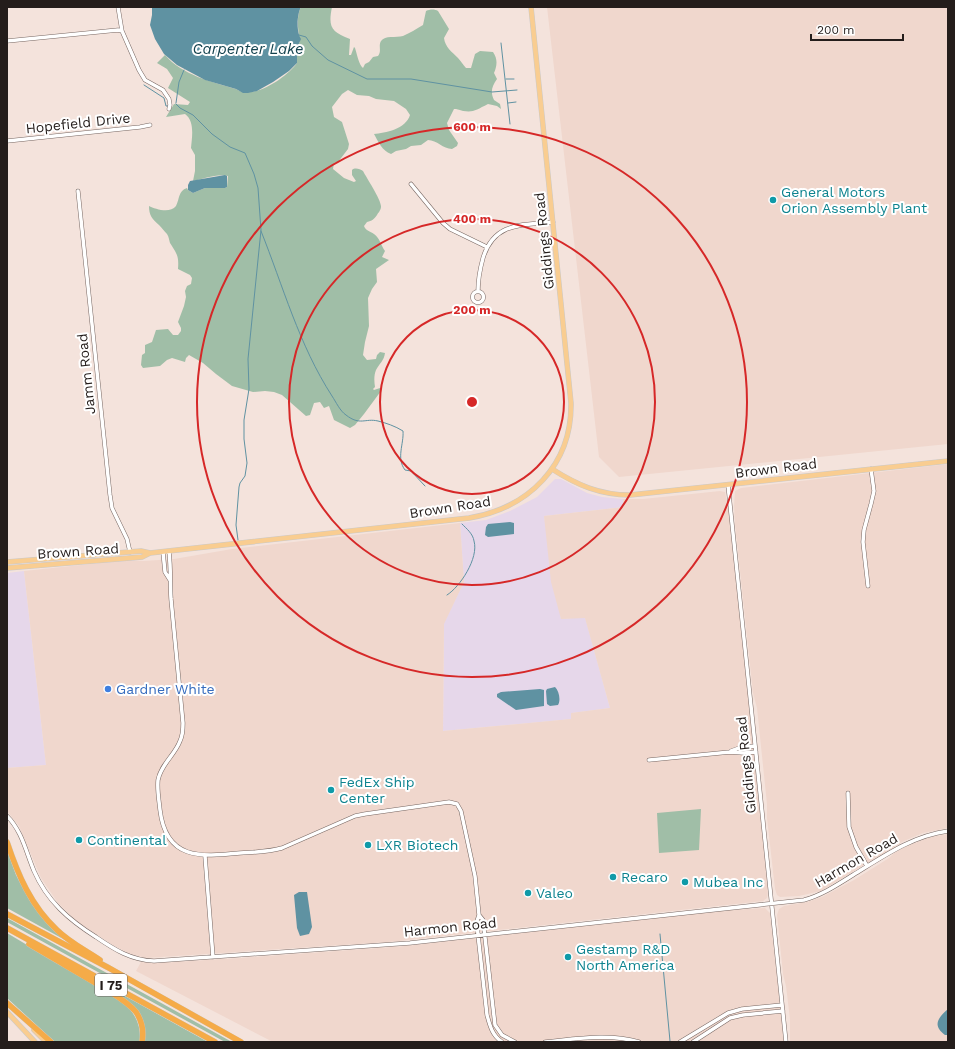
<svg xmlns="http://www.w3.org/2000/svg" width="955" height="1049" font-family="'Work Sans',sans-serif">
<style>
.commercial{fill:#e6d7ea}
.built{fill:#f0d7cd}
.green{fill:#a0bea7}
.water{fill:#5f92a2}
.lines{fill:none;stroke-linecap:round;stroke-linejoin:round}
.stream{stroke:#5f92a2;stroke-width:1}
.minor-casing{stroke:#776762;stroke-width:4.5}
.major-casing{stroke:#cac9c8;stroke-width:5.5}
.highway-casing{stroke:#cac9c8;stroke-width:6}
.minor{stroke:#fff;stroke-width:3.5}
.major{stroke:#f9cd91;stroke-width:4.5}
.highway{stroke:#f5ab48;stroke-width:5.5}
.ring{fill:none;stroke:#d62828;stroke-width:2}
.culture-dot{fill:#0f9aa8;stroke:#fff;stroke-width:1.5}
.shop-dot{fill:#3f7fe0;stroke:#fff;stroke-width:1.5}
.labels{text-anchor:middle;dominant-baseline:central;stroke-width:4;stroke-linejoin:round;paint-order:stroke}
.shield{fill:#fff;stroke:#66615f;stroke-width:1}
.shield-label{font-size:13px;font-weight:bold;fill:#241d1b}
.street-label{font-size:14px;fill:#241d1b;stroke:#fff}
.culture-label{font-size:14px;fill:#0d838f;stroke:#fff;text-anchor:start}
.shop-label{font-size:14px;fill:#366cbe;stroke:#fff;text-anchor:start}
.water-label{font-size:15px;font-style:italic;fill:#14434f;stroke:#fff}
.centre{fill:#d62828;stroke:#fff;stroke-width:2}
.ring-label{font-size:12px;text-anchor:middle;font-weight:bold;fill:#d62828;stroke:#fff;stroke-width:4;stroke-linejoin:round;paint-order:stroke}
</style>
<rect width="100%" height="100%" fill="#f4e3dc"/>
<path class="commercial" d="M555,479H561L587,493L602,497L623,499L624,507L544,516L561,619L585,617L610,708L572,713V719L443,731L444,623L464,582L460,523L486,520L510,511L537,497Z
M24,571L46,765L7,768V573Z"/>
<path class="built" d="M547,7H948V444L619,477L599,457Z
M948,464V828L923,833L904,841L821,891L799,896L780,897L777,895L775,889L767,818V804L757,708L753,693L735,524L734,506L735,491L741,488Z
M720,491L725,492L729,511L763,834L768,891L767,898L763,901L389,942L145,958L128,953L113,945L76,921L58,903L41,878L19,826L7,811V768L46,765L24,571L128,560L143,561L174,559L232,549L460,523L464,582L444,624L443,731L571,719V713L610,708L585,618L561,619L551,582L544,516L624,507L623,499H643Z
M948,834V1042H790V1019L786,986L783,974L777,915L779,909L784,906L807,902L822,897L854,880L889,858L894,853L909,845L931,837Z
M765,908L770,913L784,1042H273L136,971L141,962L157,963L240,958L405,946L716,911Z"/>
<path class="green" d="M301,7H332C328,27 331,32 350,39L349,55H351L354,47L355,48C357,54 359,65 363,68L365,64L369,62L373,57L378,56C382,51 378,46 381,41C385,35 396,38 403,36C410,33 416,29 423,25L426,11C430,9 435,9 438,11L449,29L444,38C445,47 452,52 458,58C461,61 463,65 466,68H471L475,54L480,51L493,52C498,59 497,66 494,73L497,79C492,86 490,92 494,100L500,104L501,109L497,106L488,104C474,111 472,114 456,109H454L447,123L449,130L458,143L457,146L452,149C443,149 437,140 428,140L421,145L411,146L406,149L396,151L391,154C382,151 378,141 374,134C385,133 406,129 410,115L406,109L394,101L376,99L369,96L357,95L348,90L342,94L332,107L334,117L342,122L349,144L348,149L338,162L334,163L333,169L344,178L354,182L356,181L352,175V170C355,167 360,169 363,171C366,177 382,201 381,207C381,210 378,213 377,215C374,219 372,221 367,222L364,226C366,231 370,231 374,234C380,238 381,246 385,251L382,257L389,260L376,269L377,282L372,289L368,298L369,326L365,342L363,355L367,360L376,359L377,355L380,352L385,353C384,361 379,364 376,370C374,375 374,381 375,387L373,389L374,390L380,388L381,391L364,414L355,425L350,428L334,420L329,406L324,408L320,402L314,403L310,415L306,416L282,395L274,392L265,391L253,392L232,386L216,374L203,363L189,355L186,358L185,362L172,358L167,360L160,366L143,368L141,365L142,355L145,353V345L152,342L156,330L168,329L173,335H178L181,331V328L178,322L184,306L186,297L185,291L187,286L191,284L192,278L190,275L178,269C179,256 177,254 170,243C169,240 169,237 167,234C164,231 162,228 159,225C152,219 149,215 149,206C155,209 170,214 176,206C180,198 178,191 187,188L188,190L193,193L205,188H225L227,187L228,176C218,173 203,179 193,181L195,171V155L191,148C192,137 195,121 185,114L166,117L174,104L188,105L190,102L168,88L173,78L167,69L157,63L165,55C182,75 212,82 236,89C253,101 287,77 297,63V48L300,41C298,30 296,17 301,7Z
M701,809L699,850L659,853L657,813Z
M7,850L16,875L30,901L65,940L7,908Z
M7,918L232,1042H225L7,922Z
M7,933L121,1001C135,1012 141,1024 140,1042H55L7,998Z
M98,981L208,1042H144L140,1016Z"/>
<path class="water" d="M152,7H301C297,14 296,32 301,39L297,48V63L289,71L273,82L257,91L248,93H243L236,89L205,80L177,65L164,54L155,39L150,25L152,15Z
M225,175L227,176V187L225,188H205L193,193L188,190V185L190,181Z
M510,522L514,523V534L488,537L485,535L486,527L488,524Z
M555,687C559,691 561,700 558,705L550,706L547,704L546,691L547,689Z
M540,689L544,690V706L516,710L497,697V694L501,692Z
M299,892H307L312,927L309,934L300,936L297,928L294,895Z
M948,1009V1035H945C932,1025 938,1018 948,1009Z"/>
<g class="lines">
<path class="stream" d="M299,35L306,37L312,46L328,60L367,79H411L492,92L517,90
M501,43L510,124
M506,79H514
M144,85L164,98L166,106H169
M176,103L179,82L184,70
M508,103L516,102
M176,104L180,108L193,115L212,134L230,147L245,153L254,174L258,188L261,230L248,359L249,389L244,420V439L247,463L245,476L240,483L239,487L236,525L238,540
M261,231C283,286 299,345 332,396C336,402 340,411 346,415C360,426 365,418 378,421C386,423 395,426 403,431C404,444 396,458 405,470L411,471L425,486
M447,595C460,587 479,558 474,541C473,534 467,529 462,524
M660,934L670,1041"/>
<g class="minor-casing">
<path id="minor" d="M118,7L122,31L139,70L145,80L163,90L169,99L170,105L169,109
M7,41L118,30L122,31
M7,141L140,127L150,125
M411,184L443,223L450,229L487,247
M78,191L110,495L112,508L127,539L130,552
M478,291C478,280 480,269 483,258C494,222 522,225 553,222
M472.5 297a5.5 5.5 0 1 1 11 0a5.5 5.5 0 1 1-11 0Z
M728,485L786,1042
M163,552L165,572L170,580
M169,552C171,568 170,583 171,599L183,723C183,729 183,735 180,741C175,755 161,764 158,780C157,790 159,800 160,810C166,860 200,857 240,853C254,852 269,852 282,848L355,816L365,814L449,802L457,804L461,811L475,876L479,915L477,921L478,935L487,1015C490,1026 492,1035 502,1042
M868,586L863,542L864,530L871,504L874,491L871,469
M731,751L742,747L755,746
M649,760L730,752L743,753L756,752
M848,793L849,827L856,847L867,866
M7,816C22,831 26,852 34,871C47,901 69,920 96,937C115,950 131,960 154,961L410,943L804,900C822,895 837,885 853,875C884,856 912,836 948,831
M205,856L213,957
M479,915L483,920L495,1025L502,1035L515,1042
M545,1042C576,1039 609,1033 639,1042
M680,1042L728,1013L742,1009L782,1005
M693,1042L730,1018L743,1015L783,1011"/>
</g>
<g class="major-casing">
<path id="major" d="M552,469C577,485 600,495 630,495L948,461
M7,562L141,551L150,553
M7,568L142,557L150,553L469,518C529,508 572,465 571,403L531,7
M7,1012L35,1042
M34,1030L46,1042"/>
</g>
<g class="highway-casing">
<path id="highway" d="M7,842C18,875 31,906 57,930C69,942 85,950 100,960
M7,914L109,968L241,1042
M7,928L215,1042
M29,944C54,959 79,973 104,988C115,995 128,1002 136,1012C142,1021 144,1031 142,1042
M7,1003L51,1042"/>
</g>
<use href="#minor" class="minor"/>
<use href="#major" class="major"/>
<use href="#highway" class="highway"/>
</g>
<g class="ring">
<circle cx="472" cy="402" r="92"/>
<circle cx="472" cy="402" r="183"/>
<circle cx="472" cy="402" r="275"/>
</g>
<g class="culture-dot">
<circle cx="773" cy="200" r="4"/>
<circle cx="331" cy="790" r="4"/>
<circle cx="79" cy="840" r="4"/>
<circle cx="368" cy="845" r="4"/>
<circle cx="613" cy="877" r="4"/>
<circle cx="685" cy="882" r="4"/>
<circle cx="528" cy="893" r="4"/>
<circle cx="568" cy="957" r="4"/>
</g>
<circle class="shop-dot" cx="108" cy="689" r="4"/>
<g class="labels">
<rect class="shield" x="95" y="974" width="32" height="22" rx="3"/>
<g class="shield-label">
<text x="111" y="985">I 75</text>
</g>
<g class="street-label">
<text transform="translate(78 123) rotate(-6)">Hopefield Drive</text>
<text transform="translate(544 241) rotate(-96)">Giddings Road</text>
<text transform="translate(86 374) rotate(-96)">Jamm Road</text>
<text transform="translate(776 468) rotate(-7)">Brown Road</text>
<text transform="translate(450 507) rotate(-9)">Brown Road</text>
<text transform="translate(78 551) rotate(-4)">Brown Road</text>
<text transform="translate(746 765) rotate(-96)">Giddings Road</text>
<text transform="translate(856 860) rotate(-30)">Harmon Road</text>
<text transform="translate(450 927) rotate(-6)">Harmon Road</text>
</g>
<g class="culture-label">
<text x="781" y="192">General Motors<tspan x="781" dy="16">Orion Assembly Plant</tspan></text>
<text x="339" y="782">FedEx Ship<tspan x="339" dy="16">Center</tspan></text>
<text x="87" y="840">Continental</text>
<text x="376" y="845">LXR Biotech</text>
<text x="621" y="877">Recaro</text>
<text x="693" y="882">Mubea Inc</text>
<text x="536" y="893">Valeo</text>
<text x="576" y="949">Gestamp R&amp;D<tspan x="576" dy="16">North America</tspan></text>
</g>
<g class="shop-label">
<text x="116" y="689">Gardner White</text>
</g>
<g class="water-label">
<text x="248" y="49">Carpenter Lake</text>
</g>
</g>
<circle cx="472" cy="402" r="6" class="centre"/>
<g class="ring-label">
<text x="472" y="131">600 m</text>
<text x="472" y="223">400 m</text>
<text x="472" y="314">200 m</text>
</g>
<rect width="955" height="1049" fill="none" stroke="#241d1b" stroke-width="16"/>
<path d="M811 34v6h92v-6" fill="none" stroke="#241d1b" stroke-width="2"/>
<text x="817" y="34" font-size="12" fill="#241d1b" stroke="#ffffff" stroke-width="3" paint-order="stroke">200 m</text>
</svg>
